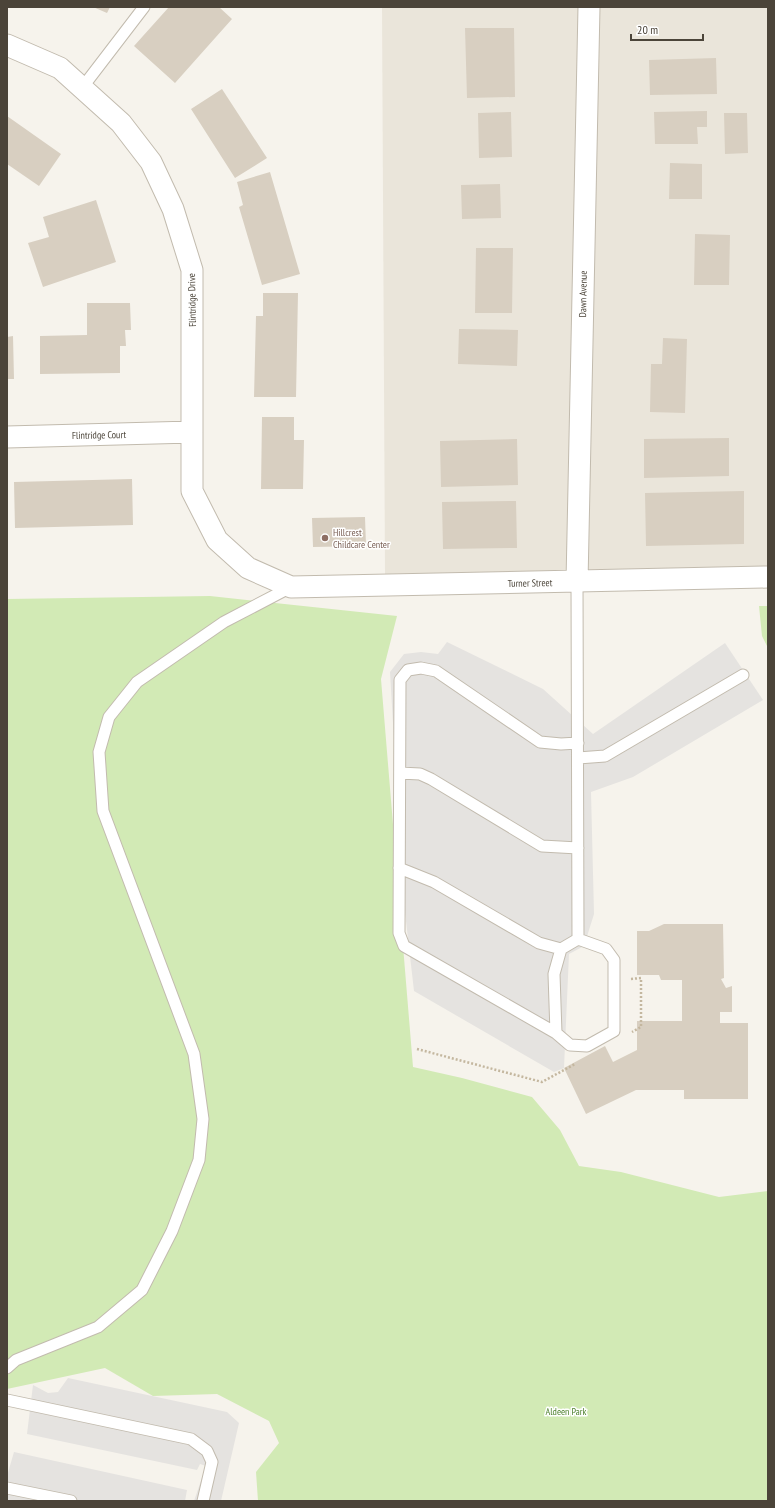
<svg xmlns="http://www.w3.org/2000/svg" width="775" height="1508" font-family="'PT Sans Narrow',sans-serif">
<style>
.residential{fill:#eae5da}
.green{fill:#d2eab5}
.parking{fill:#e5e3e0}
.building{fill:#d8cfc1}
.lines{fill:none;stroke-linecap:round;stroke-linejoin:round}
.service-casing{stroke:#c2bbae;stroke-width:13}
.minor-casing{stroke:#c2bbae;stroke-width:23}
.path{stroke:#c4b79f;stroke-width:2.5;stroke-dasharray:2 2;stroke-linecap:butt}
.service{stroke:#fff;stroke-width:11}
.minor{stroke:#fff;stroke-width:21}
.education-dot{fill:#8d6e63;stroke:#fff;stroke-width:1.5}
.labels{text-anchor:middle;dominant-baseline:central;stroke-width:3;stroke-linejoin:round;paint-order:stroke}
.street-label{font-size:10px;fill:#4b4439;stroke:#fff}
.education-label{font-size:10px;fill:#785e54;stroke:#fff;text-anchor:start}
.park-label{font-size:10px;fill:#4a7f2a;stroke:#fff}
</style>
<rect width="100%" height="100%" fill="#f6f3ec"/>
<path class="residential" d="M382,7H768V566L385,574Z"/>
<path class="green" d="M210,596L397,616L381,679L413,1067L462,1078L532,1097L560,1130L579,1166L621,1172L719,1197L768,1191V1501H258L256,1472L279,1443L269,1421L217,1394L153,1396L105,1368L7,1389V599Z
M759,606H768V648L762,636Z"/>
<path class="parking" d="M447,642L543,689L593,734L725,643L763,700L633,777L591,792L594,914L584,946L569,954L564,1068L554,1072L414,991L403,895L390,672L404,654L421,652L438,654Z
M68,1378L227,1412L239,1423L221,1501H194L206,1466L200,1464L197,1470L27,1434L33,1385L48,1393L58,1392Z
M14,1452L187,1490L185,1501H7V1476Z"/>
<path class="building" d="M93,7H110L107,13Z
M169,7H219L232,19L175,83L134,46Z
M465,28H514L515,97L467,98Z
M716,58L717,94L650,95L649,60Z
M222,89L267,158L235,178L191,109Z
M707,111V127H697L698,144H655L654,112Z
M511,112L512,157L479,158L478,113Z
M724,113H747L748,153L725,154Z
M7,116L61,154L39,186L7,164Z
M670,163L702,164V199H669Z
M270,172L300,274L262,285L239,207L243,205L237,182Z
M500,184L501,218L462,219L461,185Z
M96,200L116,262L43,287L28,243L49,237L43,217Z
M695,234L730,235L729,285H694Z
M476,248H513L512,313H475Z
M263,293H298L296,397H254L256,316H263Z
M87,303H130L131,330H125L126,346H120V373L40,374V336L87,335Z
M459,329L518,330L517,366L458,364Z
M13,336L14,379H7V337Z
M663,338L687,339L685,413L650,412L651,364H662Z
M262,417H294V440H304L303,489H261Z
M729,438V476L644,478V439Z
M517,439L518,485L441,487L440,441Z
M132,479L133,525L15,528L14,482Z
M744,491V544L646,546L645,493Z
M516,501L517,548L443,549L442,502Z
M365,517L366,546L313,547L312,518Z
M664,924H723L724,978L721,979L726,988L732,986V1012H720V1023H748V1099H684V1090H636L586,1114L564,1068L605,1046L613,1062L637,1050V1021H682V980H661L659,975H637V931H649Z"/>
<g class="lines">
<g class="service-casing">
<path id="service" d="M82,88L144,7
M577,582L578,939L561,949L554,974L556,1033L570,1045L587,1046L614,1031V960L606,949L578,939
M578,758L605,756L743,675
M400,773L420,774L431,779L542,846L578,848
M399,868L434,882L539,943L561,949
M556,1033L404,946L399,933L400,680L408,670L421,668L436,671L540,742L561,744L578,743
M7,1368L16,1360L98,1327L142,1290L172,1231L199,1160L203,1119L194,1054L103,811L99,752L109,717L137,682L224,622L291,587
M7,1400L191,1439L207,1451L212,1462L203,1501
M7,1488L71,1501"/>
</g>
<g class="minor-casing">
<path id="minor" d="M7,45L60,68L121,123L151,162L173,209L192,270V491L217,540L248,568L291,587L768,577
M7,437L192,432
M577,582L589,7"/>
</g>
<path class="path" d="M631,979L641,978V1027L632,1032
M417,1049L542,1082L575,1064"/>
<use href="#service" class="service"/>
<use href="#minor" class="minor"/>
</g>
<circle class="education-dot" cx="325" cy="538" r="4"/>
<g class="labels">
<g class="street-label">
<text transform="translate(583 294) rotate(-89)">Dawn Avenue</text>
<text transform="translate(192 300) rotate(-91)">Flintridge Drive</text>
<text transform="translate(99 435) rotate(-1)">Flintridge Court</text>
<text transform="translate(530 583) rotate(-1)">Turner Street</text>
</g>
<g class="education-label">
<text x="333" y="532">Hillcrest<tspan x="333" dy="12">Childcare Center</tspan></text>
</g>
<g class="park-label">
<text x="566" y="1411">Aldeen Park</text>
</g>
</g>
<rect width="775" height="1508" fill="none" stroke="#4b4439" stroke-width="16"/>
<path d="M631 34v6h72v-6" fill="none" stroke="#4b4439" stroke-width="2"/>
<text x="637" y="34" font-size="12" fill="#4b4439" stroke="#ffffff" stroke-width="3" paint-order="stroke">20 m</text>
</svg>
